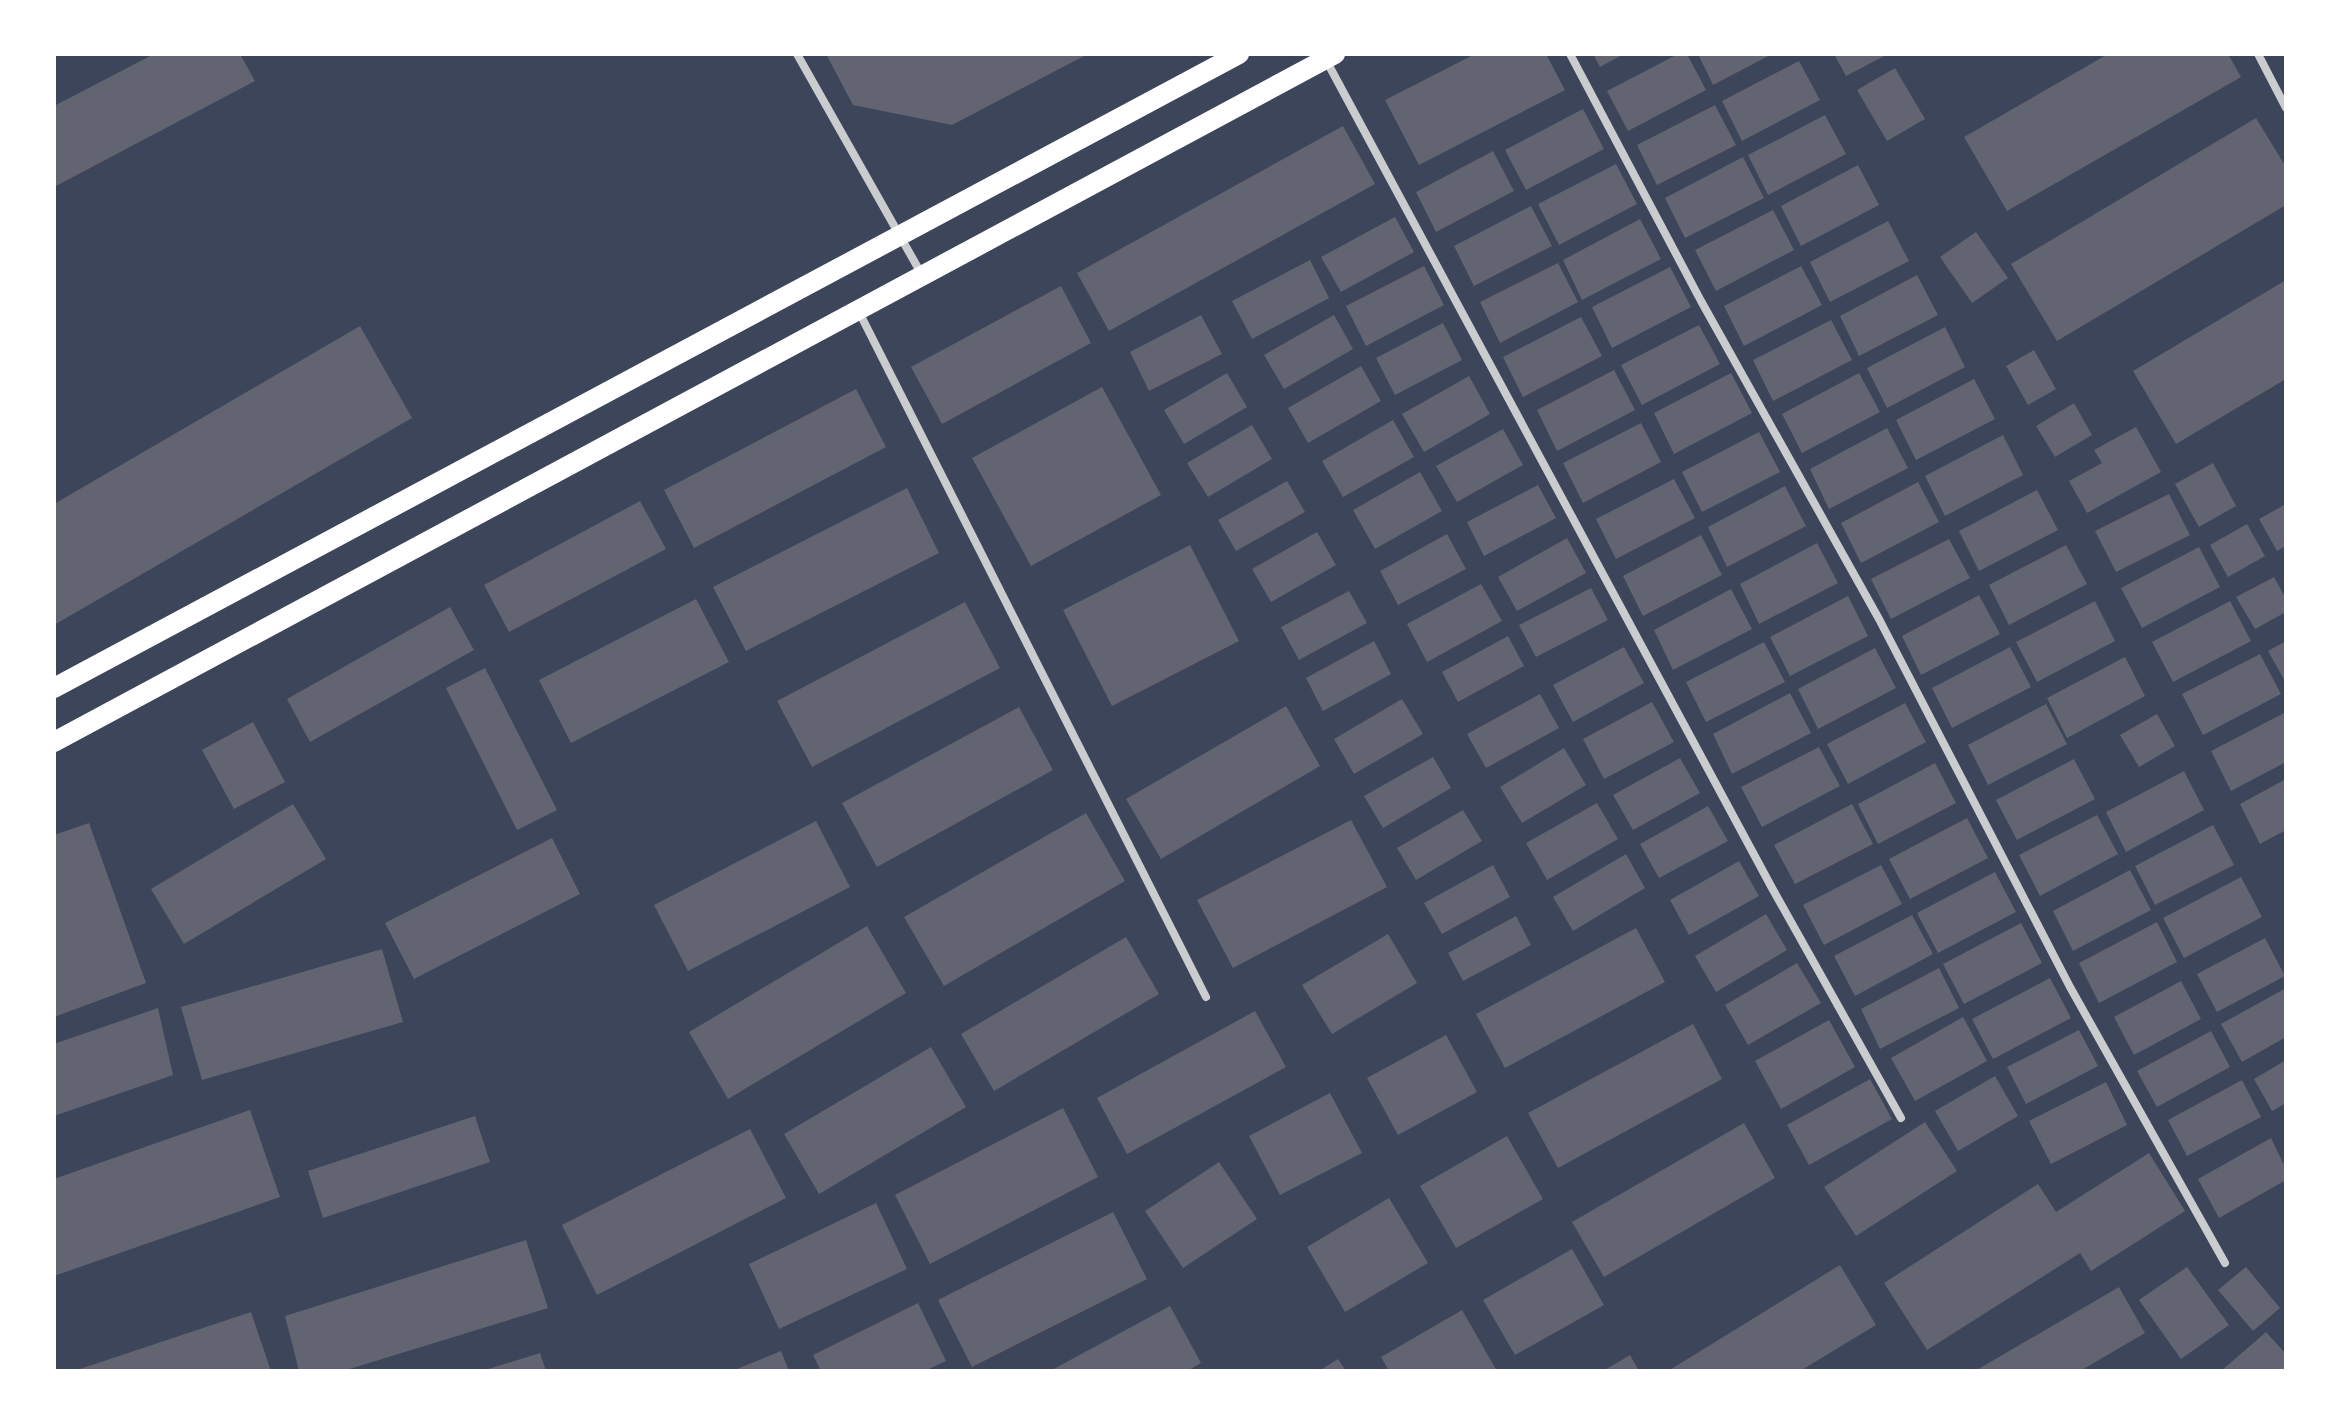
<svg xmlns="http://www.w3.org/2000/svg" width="2340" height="1425" font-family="'Noto Sans',sans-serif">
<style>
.green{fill:#3c4559}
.building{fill:#626471}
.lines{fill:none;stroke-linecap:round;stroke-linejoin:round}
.minor{stroke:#caccd0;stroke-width:8}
.primary{stroke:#fff;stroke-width:20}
</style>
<rect width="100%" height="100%" fill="#2d3142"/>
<path class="green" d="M54,54H2286V1371H54Z"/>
<path class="building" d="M154,54H240L255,81L54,187V106Z
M826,54H1088L952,125L853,105Z
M1475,54H1546L1565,90L1419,165L1385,100Z
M1593,54H1624L1600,67Z
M1678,54H1687L1706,90L1628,131L1607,91Z
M1698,54H1772L1713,85Z
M1834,54H1888L1846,76Z
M2108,54H2228L2241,77L2007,211L1964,137Z
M1799,61L1820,100L1742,141L1722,101Z
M1895,68L1925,119L1887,141L1857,90Z
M1715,105L1736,145L1657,185L1637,145Z
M1583,109L1604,149L1526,190L1505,150Z
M1825,115L1846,154L1768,195L1748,155Z
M2256,118L2286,167V205L2057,341L2011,264Z
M1343,126L1375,184L1109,331L1077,273Z
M1493,151L1514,191L1436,232L1416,192Z
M1743,157L1764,198L1685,238L1665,198Z
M1616,164L1637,204L1559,245L1538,204Z
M1858,165L1879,205L1801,246L1781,206Z
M1531,206L1552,246L1474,286L1454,246Z
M1773,210L1794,250L1716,291L1695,250Z
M1395,217L1414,252L1341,292L1321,257Z
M1640,219L1661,259L1582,300L1563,260Z
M1888,221L1909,261L1830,302L1810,262Z
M1976,232L2008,278L1972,303L1940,257Z
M1310,260L1329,298L1252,339L1232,301Z
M1558,263L1578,302L1500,343L1480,302Z
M1424,266L1444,305L1366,346L1346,306Z
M1801,266L1822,305L1744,346L1724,306Z
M1670,267L1691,307L1612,348L1592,307Z
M1917,275L1938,315L1859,356L1840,316Z
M2286,280V379L2176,444L2133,371Z
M1061,286L1091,343L942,424L911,367Z
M1201,315L1222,354L1149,391L1130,352Z
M1334,315L1353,349L1284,389L1264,355Z
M1581,317L1602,356L1523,397L1503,357Z
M1831,320L1852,360L1773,401L1753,360Z
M1443,323L1462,360L1395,395L1376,358Z
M1699,325L1720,364L1642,405L1621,365Z
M360,326L412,418L54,625V504Z
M1945,327L1965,367L1887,408L1867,368Z
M2034,350L2056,389L2028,405L2006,366Z
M1361,366L1381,401L1308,443L1288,408Z
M1614,370L1635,410L1557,451L1537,410Z
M1227,373L1247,407L1184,444L1164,410Z
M1731,373L1752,413L1674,454L1654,413Z
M1859,373L1880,412L1802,453L1782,414Z
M1469,376L1490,414L1424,452L1402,414Z
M1974,379L1995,419L1916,460L1896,420Z
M1102,387L1161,495L1031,566L972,458Z
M856,389L886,447L694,548L664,490Z
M2074,403L2092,435L2055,457L2036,426Z
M1393,420L1414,457L1343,497L1322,461Z
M1641,423L1661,462L1583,503L1563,463Z
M1252,425L1272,459L1208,497L1187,463Z
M2136,427L2161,472L2087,513L2069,481L2102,463L2094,450Z
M1887,428L1908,468L1829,509L1810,469Z
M1503,429L1523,465L1457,502L1436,466Z
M1759,432L1780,472L1702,512L1682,472Z
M2003,435L2023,475L1945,516L1925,476Z
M2213,463L2236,506L2199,527L2175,484Z
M1420,472L1442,511L1375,549L1353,510Z
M1674,479L1695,518L1616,559L1596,519Z
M1287,481L1305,512L1236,551L1218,520Z
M1918,482L1939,522L1861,563L1841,523Z
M1538,485L1556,518L1484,556L1467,522Z
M1785,486L1806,526L1727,567L1708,527Z
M907,488L939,553L746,651L713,587Z
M2037,490L2058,530L1979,571L1959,531Z
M2169,494L2190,535L2116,572L2095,531Z
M640,501L666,549L509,632L484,585Z
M2286,504V546L2277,551L2259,519Z
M2247,524L2265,556L2228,577L2210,545Z
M1317,532L1336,565L1271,602L1252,569Z
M1447,534L1466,569L1398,605L1380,571Z
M1701,535L1722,575L1643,616L1623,576Z
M1567,538L1586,573L1517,611L1498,577Z
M1949,539L1970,578L1891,619L1871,579Z
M1817,543L1838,583L1759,624L1740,584Z
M1190,545L1239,641L1112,706L1063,610Z
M2066,545L2087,584L2009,625L1989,585Z
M2199,547L2220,587L2142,628L2121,588Z
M2274,577L2286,599V612L2255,629L2236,597Z
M1481,584L1502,621L1427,662L1407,624Z
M1591,588L1608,620L1536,657L1519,625Z
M1731,589L1752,629L1673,670L1654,630Z
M1349,591L1367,623L1299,660L1281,627Z
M1979,595L2000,634L1921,675L1902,636Z
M1848,596L1868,636L1790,676L1770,637Z
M696,599L729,662L571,743L539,680Z
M2095,601L2115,641L2037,682L2016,642Z
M2230,601L2251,641L2173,682L2152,642Z
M965,602L1000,668L812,767L777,701Z
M450,607L474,650L310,742L287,699Z
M1508,636L1524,666L1458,702L1442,672Z
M1374,641L1391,674L1323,711L1306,678Z
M2286,641V683L2268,651Z
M1764,642L1785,682L1706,722L1686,682Z
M1624,647L1644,683L1573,722L1553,685Z
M2010,647L2031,687L1952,728L1932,688Z
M1875,648L1896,688L1818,729L1798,689Z
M2260,654L2281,694L2203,735L2182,694Z
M2125,657L2145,696L2067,738L2047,698Z
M485,668L557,810L517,830L446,688Z
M1790,693L1811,733L1732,774L1713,734Z
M1540,694L1559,728L1486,768L1467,734Z
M1402,699L1423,734L1354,774L1334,739Z
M1652,702L1674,742L1604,779L1583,739Z
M1905,703L1926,742L1848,784L1827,744Z
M2046,704L2067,744L1988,785L1968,745Z
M1286,706L1320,766L1161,859L1126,799Z
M1019,707L1053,770L877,867L842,803Z
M2286,712V762L2231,791L2211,751Z
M2157,714L2175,746L2139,767L2120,735Z
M253,722L285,782L234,809L202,750Z
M1819,747L1840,786L1762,827L1741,787Z
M1564,748L1586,785L1522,823L1500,787Z
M1433,757L1451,788L1383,828L1364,796Z
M1680,758L1700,793L1633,830L1613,795Z
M2074,759L2095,799L2017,840L1996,800Z
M1935,763L1956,803L1878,844L1858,804Z
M2184,771L2204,810L2126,852L2106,812Z
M2286,779V830L2260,844L2240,804Z
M1597,803L1618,839L1547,880L1526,843Z
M293,804L326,859L184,944L151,889Z
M1852,804L1873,844L1795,884L1774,845Z
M1708,806L1728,841L1659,878L1640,844Z
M1463,810L1482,841L1416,880L1397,848Z
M1086,813L1125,881L944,986L904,917Z
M2097,815L2118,854L2040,896L2019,855Z
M1967,818L1988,858L1910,899L1889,859Z
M1351,820L1387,887L1233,968L1197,900Z
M816,821L850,887L688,971L654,905Z
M89,823L146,983L54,1017V835Z
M2213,825L2234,865L2155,905L2135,866Z
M552,838L580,894L414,979L385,923Z
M1626,854L1645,888L1573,931L1553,897Z
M1739,861L1759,896L1689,935L1670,900Z
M1493,865L1510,897L1442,934L1424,903Z
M1881,865L1902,904L1824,945L1803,905Z
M2130,870L2151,910L2073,951L2053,911Z
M1995,872L2016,912L1938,953L1917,913Z
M2241,877L2262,917L2184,958L2163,918Z
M1766,914L1787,950L1716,992L1695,956Z
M1912,915L1933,954L1855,996L1834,956Z
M1516,916L1531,945L1463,981L1448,953Z
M2157,922L2177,962L2099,1003L2079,963Z
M2021,923L2042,963L1964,1004L1943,964Z
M867,926L906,993L728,1099L689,1032Z
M1636,928L1665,982L1505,1068L1476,1014Z
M1388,934L1417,983L1332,1034L1302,985Z
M1126,937L1159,994L994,1091L961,1034Z
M2265,938L2285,976L2217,1012L2197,974Z
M382,949L403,1022L202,1080L181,1007Z
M1797,963L1821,1003L1748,1045L1725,1005Z
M1939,968L1959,1008L1880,1049L1861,1009Z
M2050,978L2071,1018L1993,1059L1972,1019Z
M2181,981L2201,1019L2134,1055L2114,1017Z
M2286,988V1037L2242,1062L2221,1024Z
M158,1008L173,1075L54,1116V1044Z
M1255,1011L1286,1067L1127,1154L1097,1098Z
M1963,1017L1987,1061L1915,1101L1891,1058Z
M1829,1020L1855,1067L1781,1109L1755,1061Z
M1693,1024L1722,1079L1558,1168L1528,1113Z
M2079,1030L2098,1066L2026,1104L2007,1067Z
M2211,1031L2230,1067L2157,1107L2137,1071Z
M1446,1035L1477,1092L1398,1135L1367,1078Z
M931,1047L966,1107L819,1194L784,1134Z
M2286,1060V1103L2272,1111L2254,1079Z
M1995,1076L2018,1116L1958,1151L1935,1111Z
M1870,1079L1892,1119L1809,1165L1787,1125Z
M2242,1080L2261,1117L2187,1156L2168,1120Z
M2106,1082L2127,1125L2051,1164L2029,1121Z
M1330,1093L1362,1153L1280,1195L1249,1136Z
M1063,1108L1098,1177L930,1264L895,1195Z
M250,1110L280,1197L54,1276V1179Z
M475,1116L490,1162L323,1218L308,1171Z
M1925,1122L1957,1171L1856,1236L1824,1187Z
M1744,1123L1775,1178L1604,1277L1572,1222Z
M750,1129L786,1198L597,1295L562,1225Z
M1507,1136L1543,1199L1456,1248L1420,1186Z
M2271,1138L2286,1169V1180L2219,1218L2198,1179Z
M2149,1153L2185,1211L2091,1271L2080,1253L1927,1350L1884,1283L2038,1184L2056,1212Z
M1219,1162L1257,1219L1183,1268L1145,1211Z
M1389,1198L1428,1263L1345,1312L1307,1247Z
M876,1203L907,1269L779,1329L749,1264Z
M1113,1212L1147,1279L972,1367L938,1300Z
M526,1240L548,1308L343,1371H299L285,1316Z
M1572,1249L1604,1305L1515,1355L1483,1300Z
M1840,1265L1876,1325L1800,1371H1668Z
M2187,1267L2229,1325L2181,1359L2139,1300Z
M2246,1267L2280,1308L2253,1331L2218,1290Z
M2119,1287L2145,1333L2080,1371H1975Z
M918,1303L946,1361L925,1371H821L813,1355Z
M1170,1306L1201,1363L1187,1371H1050Z
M1462,1310L1497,1371H1389L1381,1357Z
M251,1312L271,1371H77V1370Z
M2266,1332L2286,1354V1371H2221Z
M781,1351L789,1371H732Z
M540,1353L546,1371H486L485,1370Z
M1630,1355L1639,1371H1603Z
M1338,1359L1346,1371H1319Z"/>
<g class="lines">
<path class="minor" d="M797,54L922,275
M1570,54L1701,301L1879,619L2070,987L2225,1263
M2258,54L2286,108
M1326,60L1772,888L1901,1118
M858,310L1206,997"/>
<path class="primary" d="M54,688L1239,54
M54,742L1335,54"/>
</g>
<rect width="2340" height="1425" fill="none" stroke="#ffffff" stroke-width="112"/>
</svg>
